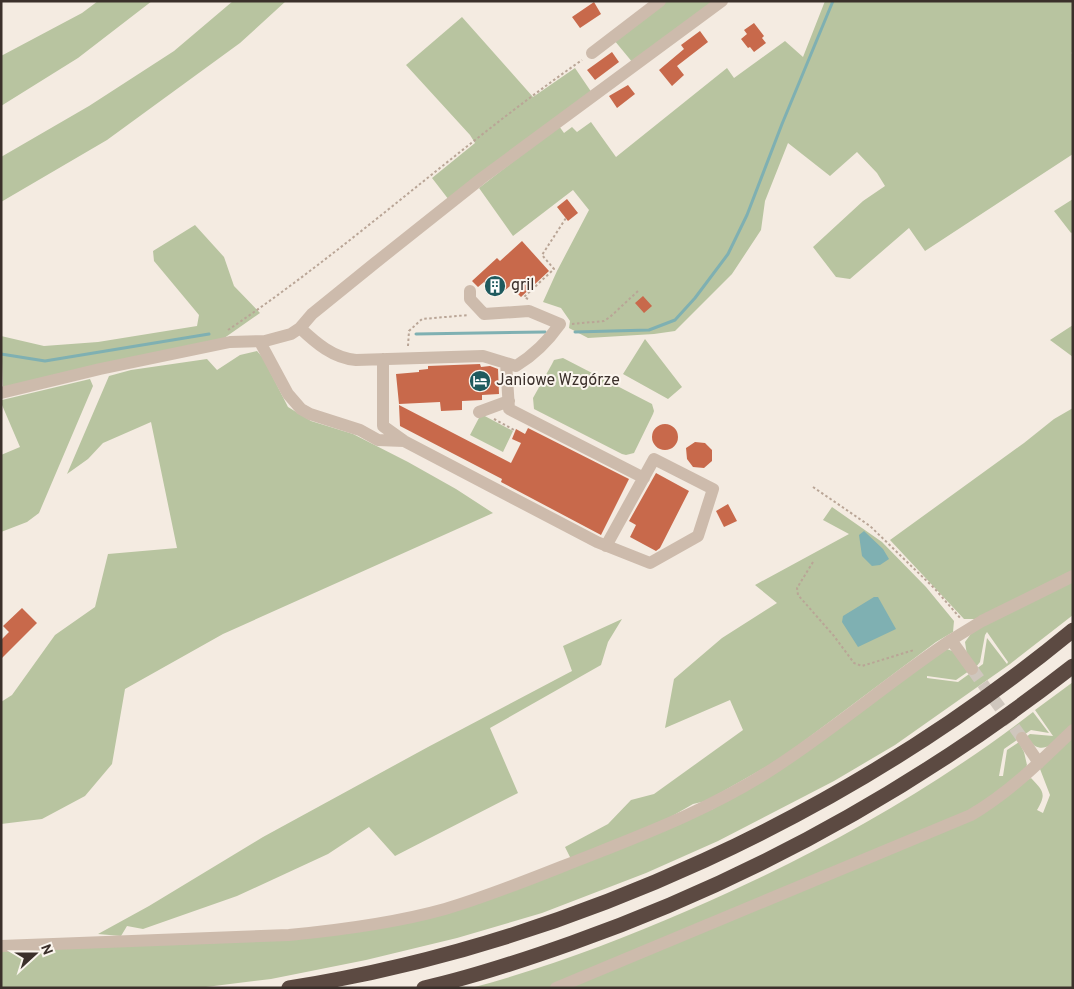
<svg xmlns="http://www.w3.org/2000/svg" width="1074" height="989" font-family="Overpass,sans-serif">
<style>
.green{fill:#b8c4a0}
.water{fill:#7fb0b2}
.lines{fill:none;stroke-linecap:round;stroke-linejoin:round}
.stream{stroke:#7fb0b2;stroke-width:3}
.building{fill:#c8694b}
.minor-tunnel{stroke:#cfc6bd;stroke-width:12;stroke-dasharray:12 6;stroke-linecap:butt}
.path{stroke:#b9a596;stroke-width:2;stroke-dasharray:2.5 2.5;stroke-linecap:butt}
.minor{stroke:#cdbbac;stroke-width:12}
.highway{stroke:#5c4a42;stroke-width:15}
.labels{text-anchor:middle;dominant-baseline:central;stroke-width:4;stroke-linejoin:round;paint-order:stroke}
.poi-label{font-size:16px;fill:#3b302b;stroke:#fbf5ee;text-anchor:start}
</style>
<rect width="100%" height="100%" fill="#f4ebe1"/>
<path class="green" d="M98,1H152L78,58L1,106V56L82,13Z
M233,1H286L240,43L107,140L1,202V157L89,106L174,51Z
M665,1H716L633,63L614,40Z
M825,1H1073V52L1071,53L1073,54V154L925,251L909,228L850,279L836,277L813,247L863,201L885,186L877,173L857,152L830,176L788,143L765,201L761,230L732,274L675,331L654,334L588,338L569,328L570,321L561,308L543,302L557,271L589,210L573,190L513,236L479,188L559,126L564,133L572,127L577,132L591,122L616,157L727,68L734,78L785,41L803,57Z
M462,17L533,97L575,68L592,93L449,200L432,178L475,143L470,135L406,65Z
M1073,199V232L1071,233L1054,211Z
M195,225L224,257L234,286L260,313L220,341L3,387L1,336L44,346L98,342L197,326L199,315L154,261L153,251Z
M1073,325V357L1050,340Z
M645,339L682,387L668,399L623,374Z
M257,351L263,358L288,407L311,421L353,434L408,462L456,489L493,513L223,634L125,689L112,764L85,796L42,819L1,824V702L12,695L55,635L95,607L108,554L177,548L151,422L103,443L88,459L67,474L109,376L131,370L207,359L217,370L240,355Z
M563,358L652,404L654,411L653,414L634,453L626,455L622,454L534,409L533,398L552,364L554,360Z
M90,379L93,386L39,513L27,522L1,532V455L20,447L2,405V400Z
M1073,408V572L975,619H964L890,540L1024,443L1054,419Z
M481,414L513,431L503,452L470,435Z
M832,507L882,542L926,587L954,621L953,632L936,642L780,759L706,801L693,804L662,822L571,859L565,847L608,824L631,800L654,794L743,730L730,700L665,728L674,679L722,638L777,603L755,585L849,534L823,520Z
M1073,581V615L1010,664L895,745L834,781L718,841L646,873L542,913L457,938L366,960L271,979L198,988H1V949L389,926L713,809L947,649L955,652L969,671L956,680L927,676V678L958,682L983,664L987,638L1007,664L1008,662L987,632L985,635L980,662L976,667L967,655L965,642L973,631Z
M622,619L608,642L601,665L490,728L518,793L395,856L369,827L328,854L237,896L143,929L127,926L121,936L98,934L149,906L263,837L428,747L572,671L563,646Z
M1073,682V724C1064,733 1049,754 1035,746C1032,744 1029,740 1026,737L1030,734L1053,736L1035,710Z
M1033,712L1049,733L1031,730L1004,749L999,776H1003L1007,750L1019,742L1024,752L1027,765L1023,772L970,811L548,988H471C546,968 618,941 689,910C810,858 928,793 1033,712Z
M1073,737V988H567L875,860L1031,778C1043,791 1047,793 1037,810L1043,813L1050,795L1040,769Z"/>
<path class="water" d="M864,531L883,549L889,559L880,565L872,566L862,556L859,535Z
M874,597H878L896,629L858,647L842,622L843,616Z"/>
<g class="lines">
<path class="stream" d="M575,332L649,330L675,320L695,298L728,254L747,215L782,124L833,1
M416,334L545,332
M1,354L45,361L209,334"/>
</g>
<path class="building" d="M594,2L601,14L580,28L572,17Z
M754,23L764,36L762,38L766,43L754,52L750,47L748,48L741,39L747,34L744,30Z
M700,31L708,42L677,66L684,75L672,86L659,70L684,49L681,45Z
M612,52L619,62L595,80L587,70Z
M628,85L635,94L617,108L609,96Z
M567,199L578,213L568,221L557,207Z
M522,241L549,271L521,297L510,286L497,297L487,294L484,282L478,287L472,281L497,258L500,261Z
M643,296L652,306L644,313L635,303Z
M480,364L481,367L490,366L498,369L499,394L482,395V400L462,401V410L441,411L440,402L399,404L396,374L419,372V370L428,369V366Z
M399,405L511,463L521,443L512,439L516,429L525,434L528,428L629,479L601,535L501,482L502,479L400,426Z
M652 437a13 13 0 1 1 26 0a13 13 0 1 1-26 0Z
M695,442L705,443L712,450V461L704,468L693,467L687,459L686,448Z
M656,473L689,491L660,548L656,551L630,537L636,525L629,521Z
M728,504L737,521L724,527L716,511Z
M22,608L37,623L1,659V640L9,632L3,626Z"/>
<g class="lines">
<path class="minor-tunnel" d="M972,669L1022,738"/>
<path class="path" d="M528,299L524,297L554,269L542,255L566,218
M572,324L604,321L610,317L638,291
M228,330C351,247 460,145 582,60
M408,346L409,331L422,319L469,315
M494,419L516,431
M813,487L870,526L935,589L961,619
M813,562L797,588L798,595L834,636L854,663L862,666L914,650"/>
<path class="minor" d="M592,53L660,1
M300,328C316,343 333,358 356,360L483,356L516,366C534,355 548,341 560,324L529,311L484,314L470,299V291
M260,342L288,394L301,409L310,414L360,430L378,440L404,441
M383,359V426L404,441L597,542L650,563L698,536L713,489L654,459L606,546
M506,363L509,409L644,478
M1,393L100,369L230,342L265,341L291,334L300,328L312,314L375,263L482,178L722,1
M479,412L509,401
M972,669L951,640L982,621L1073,576
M1022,738L1039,763
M1,946L289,935C341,930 395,923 445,909C496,894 545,873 594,854C655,830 715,806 771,770C833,730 890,681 951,640
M556,988L971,815C1010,792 1041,761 1073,730"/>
<path class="highway" d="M289,988C572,943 852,812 1073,630
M424,988C474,977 524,960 572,943C753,879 922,784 1073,666"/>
</g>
<defs>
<g id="building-disc" transform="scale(1.125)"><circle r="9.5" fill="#1f5a5e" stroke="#fbf5ee"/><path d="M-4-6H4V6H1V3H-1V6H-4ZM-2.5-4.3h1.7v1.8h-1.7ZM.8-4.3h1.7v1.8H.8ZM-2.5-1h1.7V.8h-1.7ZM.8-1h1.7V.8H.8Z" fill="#fff"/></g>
<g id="hotel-disc" transform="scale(1.125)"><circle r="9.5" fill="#1f5a5e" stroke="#fbf5ee"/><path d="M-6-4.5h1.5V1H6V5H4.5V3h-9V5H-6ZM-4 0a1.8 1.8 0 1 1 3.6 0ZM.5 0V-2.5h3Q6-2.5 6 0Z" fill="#fff"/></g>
</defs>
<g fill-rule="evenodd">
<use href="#building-disc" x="495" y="286"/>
<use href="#hotel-disc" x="480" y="381"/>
</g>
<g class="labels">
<g class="poi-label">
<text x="511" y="286">gril</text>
<text x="496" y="381">Janiowe Wzgórze</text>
</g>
</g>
<rect width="1074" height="989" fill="none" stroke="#3b302b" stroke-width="5"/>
<g transform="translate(35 954) rotate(69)" stroke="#fbf5ee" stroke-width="4" paint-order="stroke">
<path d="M0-4L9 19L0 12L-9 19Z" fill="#3b302b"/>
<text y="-8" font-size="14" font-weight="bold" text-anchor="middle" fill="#3b302b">N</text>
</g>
</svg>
